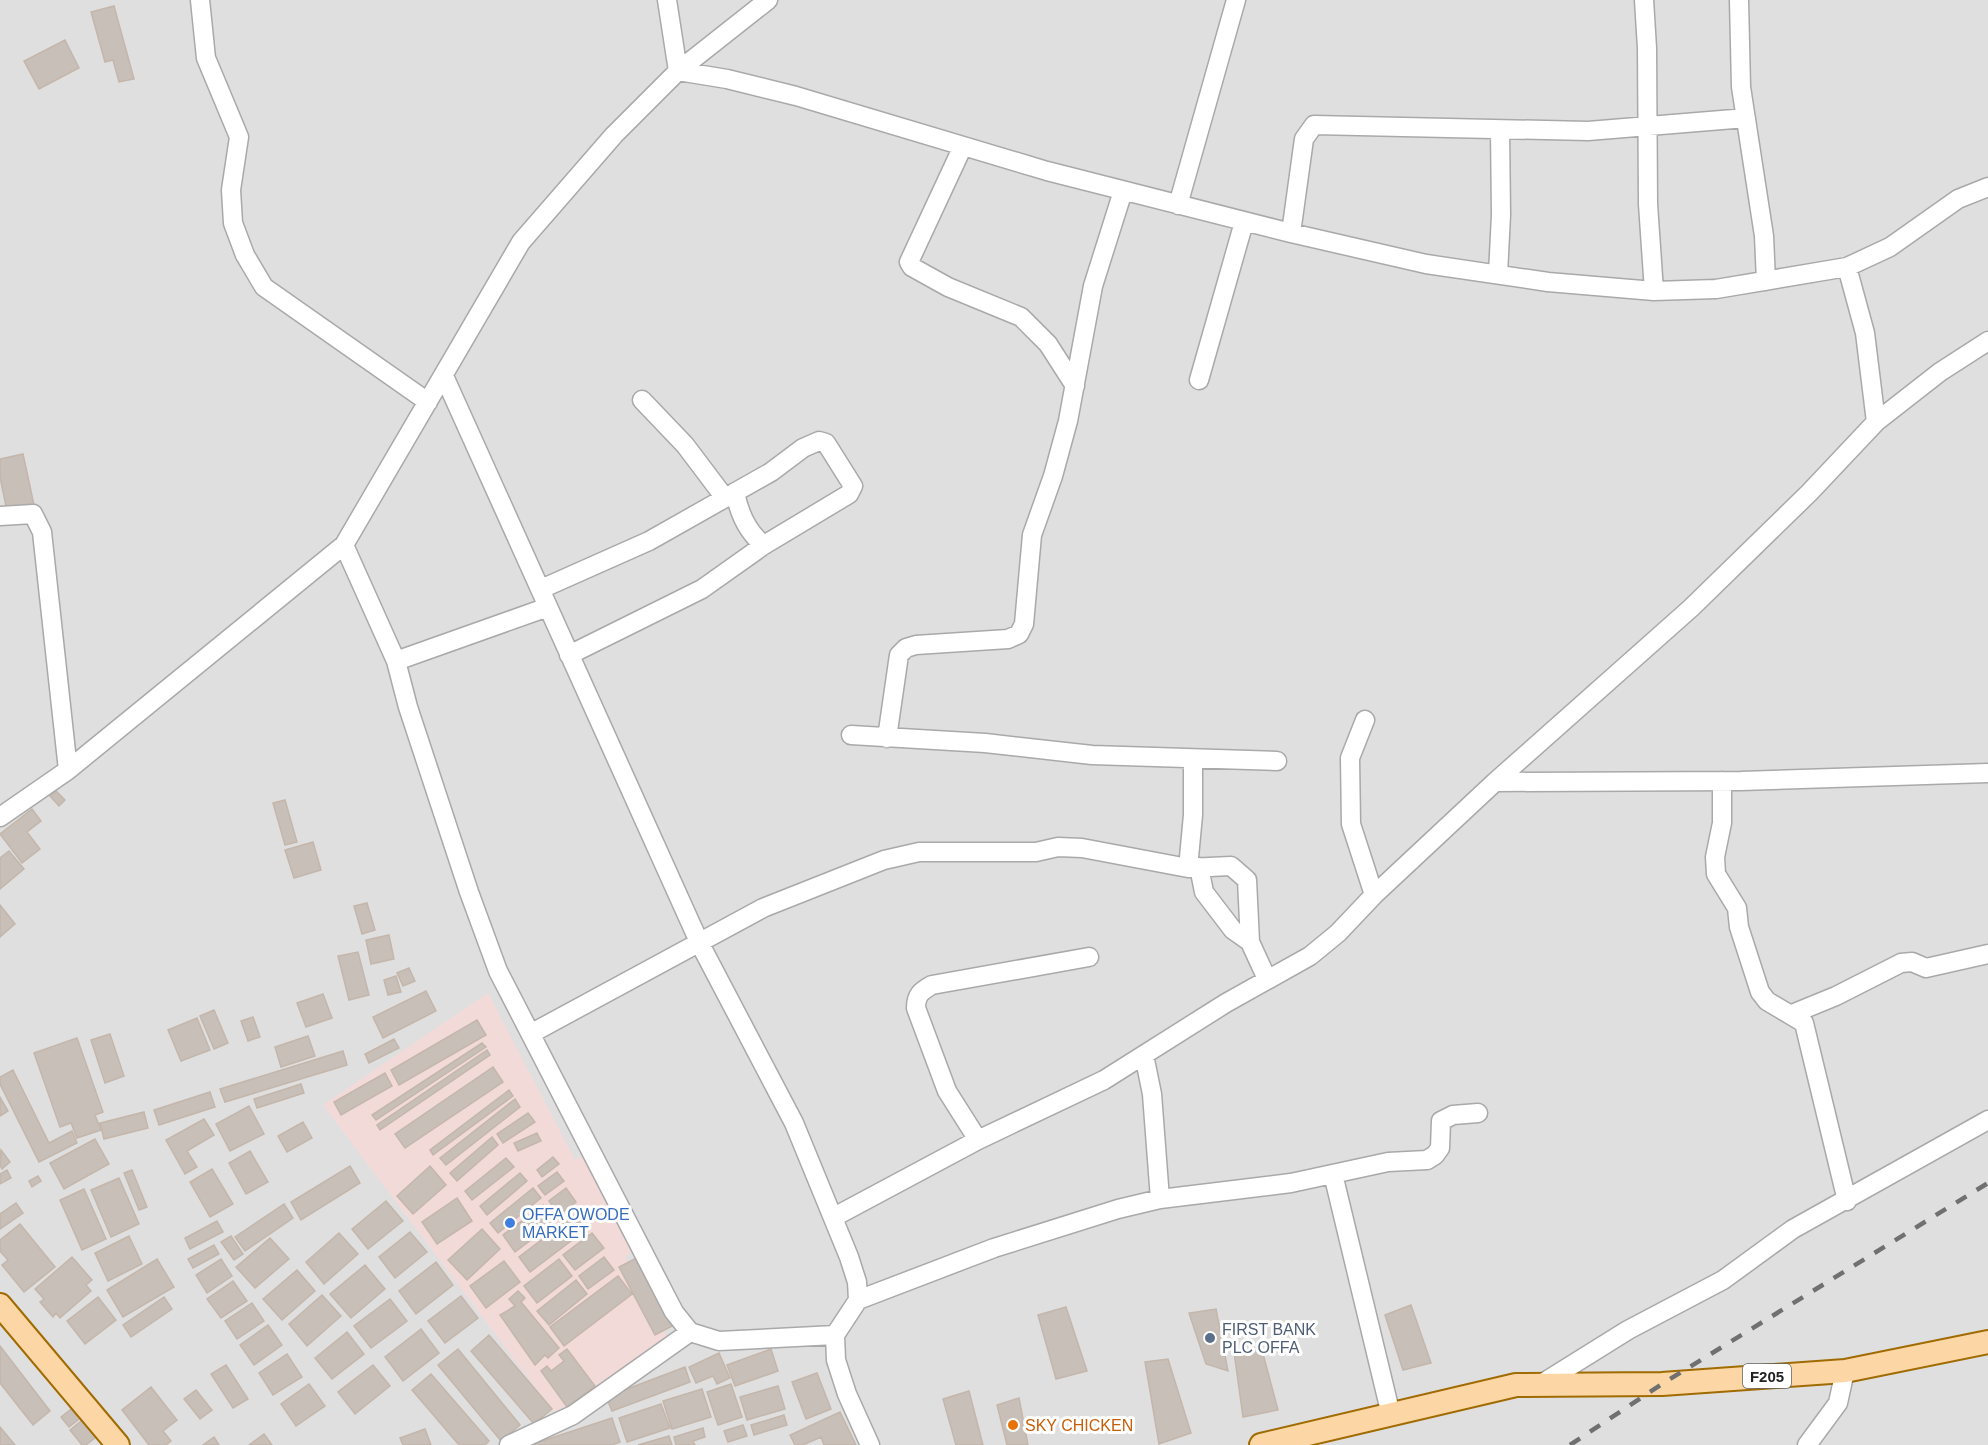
<svg xmlns="http://www.w3.org/2000/svg" width="1988" height="1445" font-family="Arial,sans-serif">
<style>
.residential{fill:#e0dfdf}
.commercial{fill:#f2dad9}
.building{fill:#c7bfb8;stroke:#c4b6ab;stroke-width:1.5}
.lines{fill:none;stroke-linecap:round;stroke-linejoin:round}
.minor-casing{stroke:#a9a9a9;stroke-width:21}
.major-casing{stroke:#a06b00;stroke-width:26}
.minor{stroke:#fff;stroke-width:18}
.major{stroke:#fcd6a4;stroke-width:22}
.rail{stroke:#707070;stroke-width:4.5;stroke-dasharray:12 12;stroke-linecap:butt}
.shop-dot{fill:#3f7fe0;stroke:#fff;stroke-width:2}
.service-dot{fill:#5c6f8a;stroke:#fff;stroke-width:2}
.food-dot{fill:#e8710a;stroke:#fff;stroke-width:2}
.labels{text-anchor:middle;dominant-baseline:central;stroke-width:6;stroke-linejoin:round;paint-order:stroke}
.shield{fill:#fff;stroke:#646464;stroke-width:1.5}
.shield-label{font-size:15px;font-weight:bold;fill:#222}
.shop-label{font-size:16px;fill:#366cbe;stroke:#fff;text-anchor:start}
.service-label{font-size:16px;fill:#4e5e75;stroke:#fff;text-anchor:start}
.food-label{font-size:16px;fill:#c56008;stroke:#fff;text-anchor:start}
</style>
<rect width="100%" height="100%" fill="#f2efe9"/>
<path class="residential" d="M0,0H1988V1445H0Z"/>
<path class="commercial" d="M488,993L575,1160L584,1155L641,1246L625,1257L669,1341L557,1416L323,1105Z"/>
<path class="building" d="M114,6L134,79L119,82L113,60L105,62L91,12Z
M65,40L79,68L39,89L24,61Z
M23,454L34,505L7,511L0,477V459Z
M56,791L65,800L59,806L50,796Z
M285,800L297,842L285,845L273,803Z
M32,809L41,821L27,832L40,849L22,863L0,834Z
M313,842L321,870L294,878L285,850Z
M9,851L24,869L0,889V858Z
M367,903L375,930L362,934L354,906Z
M0,905L15,924L0,937Z
M389,935L394,959L371,964L366,940Z
M358,952L369,995L349,1000L338,956Z
M409,968L415,981L403,986L397,973Z
M396,976L401,992L388,995L384,980Z
M426,991L436,1011L383,1038L373,1017Z
M323,994L332,1018L306,1027L297,1003Z
M214,1010L228,1043L214,1049L200,1016Z
M253,1017L260,1037L248,1041L241,1021Z
M197,1018L210,1050L181,1061L168,1030Z
M477,1020L486,1035L399,1085L391,1070Z
M110,1034L124,1076L105,1083L91,1040Z
M308,1036L315,1056L281,1067L275,1047Z
M77,1038L103,1112L95,1115L101,1130L77,1138L71,1123L60,1127L34,1053Z
M394,1039L399,1048L369,1063L365,1054Z
M482,1043L486,1047L376,1120L372,1115Z
M487,1050L490,1055L380,1130L377,1125Z
M343,1051L347,1065L225,1102L220,1089Z
M493,1067L503,1082L405,1148L395,1134Z
M13,1070L49,1143L72,1131L77,1143L39,1162L0,1084V1077Z
M385,1073L392,1086L341,1115L334,1102Z
M301,1084L304,1093L257,1108L254,1099Z
M509,1090L513,1096L433,1155L430,1150Z
M210,1092L215,1107L159,1125L154,1110Z
M0,1097L8,1111L0,1116Z
M515,1099L520,1107L446,1165L440,1158Z
M249,1106L264,1134L230,1151L216,1124Z
M144,1112L148,1128L104,1139L100,1123Z
M528,1113L535,1122L503,1143L497,1134Z
M204,1119L214,1135L187,1151L197,1167L185,1174L166,1140Z
M303,1122L312,1138L287,1152L278,1136Z
M537,1133L541,1141L518,1151L514,1143Z
M492,1137L498,1145L457,1181L450,1173Z
M95,1139L109,1164L64,1189L50,1163Z
M1,1150L10,1162L2,1169L0,1165Z
M250,1151L268,1182L246,1194L229,1163Z
M553,1157L559,1164L542,1177L537,1170Z
M506,1158L514,1167L472,1200L465,1191Z
M350,1166L360,1183L301,1220L291,1202Z
M430,1166L446,1185L413,1214L397,1196Z
M212,1169L233,1204L210,1217L190,1182Z
M7,1170L11,1178L0,1184V1174Z
M132,1170L147,1207L139,1210L124,1173Z
M557,1172L564,1181L545,1195L538,1186Z
M520,1173L527,1181L487,1215L480,1206Z
M38,1176L41,1181L32,1187L29,1181Z
M119,1178L139,1224L111,1237L91,1190Z
M533,1188L541,1198L498,1233L490,1223Z
M566,1188L576,1202L559,1215L549,1201Z
M84,1189L106,1239L82,1250L60,1200Z
M457,1198L472,1221L437,1244L422,1222Z
M386,1201L403,1221L368,1249L352,1229Z
M16,1203L23,1213L0,1229V1214Z
M284,1204L293,1218L245,1251L235,1237Z
M543,1205L556,1221L515,1252L503,1235Z
M577,1213L588,1228L530,1272L519,1257Z
M217,1221L223,1232L190,1249L185,1238Z
M20,1224L55,1267L24,1292L2,1265L8,1260L0,1251V1240Z
M482,1229L500,1249L467,1280L448,1260Z
M410,1232L427,1252L395,1278L379,1257Z
M339,1233L358,1254L324,1284L306,1262Z
M592,1233L604,1248L575,1270L563,1255Z
M129,1236L142,1264L108,1281L95,1253Z
M231,1236L243,1254L234,1260L221,1242Z
M270,1238L289,1259L255,1288L236,1267Z
M214,1245L219,1254L193,1268L188,1259Z
M642,1255L678,1323L655,1335L619,1267Z
M72,1257L92,1280L86,1285L91,1291L60,1318L56,1313L53,1317L40,1302L44,1299L35,1289Z
M604,1257L614,1270L588,1289L579,1276Z
M157,1259L174,1287L123,1317L107,1290Z
M221,1259L232,1276L207,1293L196,1275Z
M559,1259L572,1276L537,1303L524,1286Z
M504,1261L520,1282L486,1308L470,1286Z
M436,1262L453,1285L416,1314L399,1291Z
M365,1265L385,1289L351,1318L330,1294Z
M297,1270L315,1291L282,1320L263,1299Z
M618,1276L632,1294L564,1346L550,1327Z
M576,1280L587,1294L549,1325L537,1311Z
M233,1281L247,1301L221,1318L207,1299Z
M518,1291L525,1298L521,1302L559,1348L548,1358L545,1355L535,1365L500,1315L515,1306L509,1299Z
M322,1295L341,1316L307,1346L289,1324Z
M461,1296L478,1318L445,1343L428,1321Z
M98,1297L116,1320L85,1344L67,1321Z
M164,1297L172,1309L131,1337L123,1325Z
M390,1299L407,1321L371,1348L354,1326Z
M252,1303L264,1321L237,1339L225,1321Z
M1411,1305L1431,1363L1403,1370L1385,1315Z
M1066,1307L1087,1371L1056,1379L1038,1315Z
M1216,1309L1228,1371L1206,1364L1189,1313Z
M268,1325L282,1345L254,1365L240,1345Z
M421,1329L439,1353L403,1381L385,1357Z
M347,1332L364,1354L332,1379L315,1358Z
M489,1335L552,1409L534,1424L471,1351Z
M0,1346L50,1411L33,1425L0,1383Z
M1261,1346L1278,1410L1243,1417L1234,1352Z
M458,1349L520,1425L501,1441L438,1365Z
M567,1349L595,1386L567,1407L541,1371L547,1366L551,1371L564,1361L559,1355Z
M771,1349L778,1371L735,1386L727,1365Z
M719,1353L730,1378L717,1384L713,1376L696,1383L689,1367Z
M287,1354L302,1377L273,1395L259,1373Z
M1168,1359L1191,1433L1159,1444L1145,1362Z
M226,1365L248,1399L233,1408L211,1374Z
M373,1365L390,1386L355,1414L338,1392Z
M685,1367L690,1382L612,1411L606,1397Z
M817,1373L831,1409L806,1419L792,1382Z
M431,1374L489,1441L485,1445H459L412,1390Z
M309,1384L325,1406L296,1426L281,1404Z
M731,1384L742,1417L718,1425L707,1392Z
M778,1386L785,1409L747,1420L740,1397Z
M151,1387L177,1420L163,1431L171,1441L166,1445H149L122,1410Z
M702,1389L711,1417L672,1429L663,1401Z
M196,1390L212,1410L200,1419L184,1399Z
M969,1391L983,1445H956L943,1399Z
M1019,1398L1028,1445H1007L997,1405Z
M661,1404L670,1428L627,1442L619,1418Z
M75,1406L83,1416L69,1427L61,1417Z
M840,1412L856,1445H824L821,1437L803,1445H795L790,1435Z
M784,1415L787,1425L754,1435L751,1425Z
M86,1417L100,1434L86,1445H82L70,1430Z
M612,1418L620,1442L612,1445H530Z
M743,1425L747,1436L728,1442L724,1431Z
M0,1427L15,1445H0Z
M703,1428L705,1437L693,1441L695,1445H676L674,1437Z
M425,1429L431,1445H403L400,1438Z
M264,1434L272,1445H249Z
M669,1436L672,1445H638Z
M214,1437L219,1445H203Z"/>
<g class="lines">
<g class="minor-casing">
<path id="minor" d="M200,0L206,58L239,137L231,190L233,223L245,255L264,287L428,402
M667,0L678,71
M1644,0L1647,48L1648,204L1654,291
M1739,0L1741,87L1764,236L1766,281
M678,71L727,79L796,96L1047,171L1291,233L1426,264L1548,282L1654,291L1716,289L1847,267L1865,333L1876,422
M963,146L909,262L912,267L948,287L1021,317L1048,344L1075,386
M1178,205L1236,0
M1291,233L1304,139L1314,125L1588,131L1746,118
M1847,267L1890,247L1958,199L1988,187
M1498,274L1501,215L1500,130
M444,376L700,944L794,1123L849,1257L857,1282L858,1300
M1199,380L1244,222
M642,400L685,445L725,498
M735,492C739,513 747,532 764,545
M0,516L33,514L42,532L68,770
M344,545L396,661L408,707L469,892L498,971L674,1312L690,1332L719,1341L835,1335
M541,589L649,541L771,472L803,448L819,441L826,443L853,486L849,494L764,545L702,589L569,655
M396,661L548,607
M1365,720L1350,758L1351,824L1374,895
M851,735L985,743L1092,755L1277,761
M887,738L899,655L906,648L916,645L1008,639L1019,634L1024,624L1032,535L1053,476L1068,421L1093,286L1123,191
M1722,781V823L1715,857L1716,874L1737,908L1739,927L1760,992L1767,1001L1804,1023L1847,1201
M1495,782L1741,781L1988,773
M0,817L68,770L344,545L521,242L614,135L678,71L768,0
M1199,867L1204,892L1233,930L1250,942L1267,979
M1188,868L1193,815V759
M1792,1014L1836,996L1901,963L1912,962L1926,968L1988,954
M532,1033L763,908L884,860L919,852H1036L1058,847L1082,848L1188,868L1231,866L1247,880L1250,942
M1144,1055L1152,1094L1160,1199
M978,1140L947,1091L916,1008C916,995 921,991 932,985L1089,957
M1333,1174L1391,1415
M834,1217L978,1140L1104,1080L1226,1003L1310,956L1338,933L1374,895L1495,782L1691,608L1809,493L1876,422L1940,372L1988,341
M1543,1383L1628,1330L1723,1280L1793,1229L1988,1120
M509,1445L573,1415L690,1332
M870,1445L847,1394L836,1360L835,1335L858,1300L994,1248L1118,1209L1160,1199L1291,1183L1388,1162L1427,1160L1435,1155L1440,1148L1441,1121L1453,1115L1478,1113
M1807,1445L1838,1403L1845,1371"/>
</g>
<g class="major-casing">
<path id="major" d="M0,1305L118,1445
M1261,1445L1516,1385L1662,1384L1845,1371L1988,1342"/>
</g>
<use href="#minor" class="minor"/>
<use href="#major" class="major"/>
<path class="rail" d="M1570,1445L1662,1384L1988,1183"/>
</g>
<circle class="shop-dot" cx="510" cy="1223" r="6"/>
<circle class="service-dot" cx="1210" cy="1338" r="6"/>
<circle class="food-dot" cx="1013" cy="1425" r="6"/>
<g class="labels">
<rect class="shield" x="1743" y="1364" width="48" height="24" rx="4.5"/>
<g class="shield-label">
<text x="1767" y="1376">F205</text>
</g>
<g class="shop-label">
<text x="522" y="1214">OFFA OWODE<tspan x="522" dy="18">MARKET</tspan></text>
</g>
<g class="service-label">
<text x="1222" y="1329">FIRST BANK<tspan x="1222" dy="18">PLC OFFA</tspan></text>
</g>
<g class="food-label">
<text x="1025" y="1425">SKY CHICKEN</text>
</g>
</g>
</svg>
